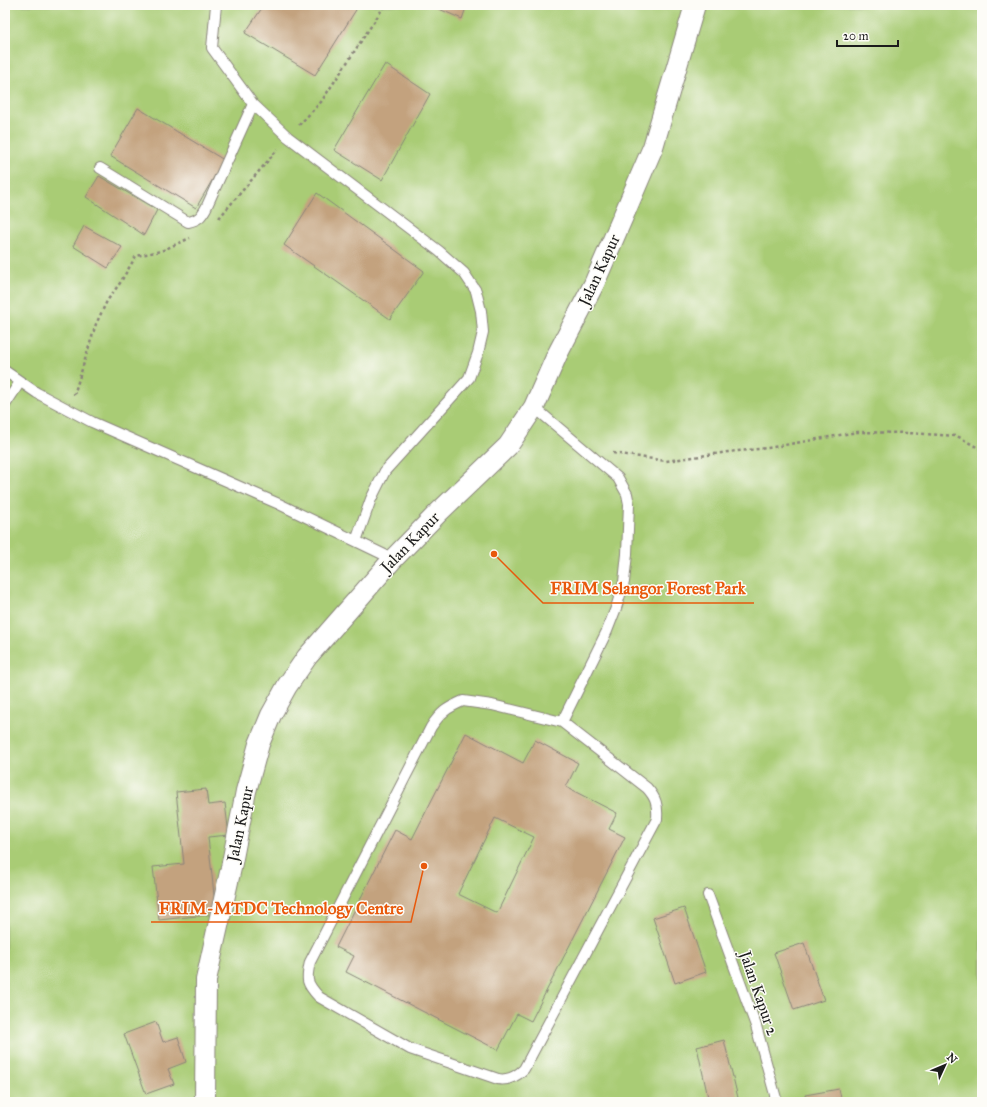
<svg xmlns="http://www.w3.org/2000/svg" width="987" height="1107" font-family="'IM FELL Great Primer',serif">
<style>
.green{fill:#a9cc75;stroke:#627448}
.building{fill:#c3a27e;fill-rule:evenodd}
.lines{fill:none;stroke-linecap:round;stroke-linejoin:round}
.lane-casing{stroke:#89847a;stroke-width:12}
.street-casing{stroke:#89847a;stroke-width:22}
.path{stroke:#89847a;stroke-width:2.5;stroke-dasharray:3 3;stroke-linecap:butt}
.lane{stroke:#fff;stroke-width:10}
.street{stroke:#fff;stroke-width:20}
.labels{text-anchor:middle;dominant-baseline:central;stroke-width:3;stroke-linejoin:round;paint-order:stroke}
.street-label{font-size:16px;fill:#1c1c1c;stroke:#fdfcf7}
.leader{fill:none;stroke:#e8590c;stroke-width:1.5}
.callout-dot{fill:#e8590c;stroke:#fdfcf7;stroke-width:1.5}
.callout-label{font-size:17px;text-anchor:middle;font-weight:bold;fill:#e8590c;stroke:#fdfcf7;stroke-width:3;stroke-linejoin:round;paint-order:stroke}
</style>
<rect width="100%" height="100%" fill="#fdfcf7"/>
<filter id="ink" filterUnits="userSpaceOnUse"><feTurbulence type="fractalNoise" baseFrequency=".025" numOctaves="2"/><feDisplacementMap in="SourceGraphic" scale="8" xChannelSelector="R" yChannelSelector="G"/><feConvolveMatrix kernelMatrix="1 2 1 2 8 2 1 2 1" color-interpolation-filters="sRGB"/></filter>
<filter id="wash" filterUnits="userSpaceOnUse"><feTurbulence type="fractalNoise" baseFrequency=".012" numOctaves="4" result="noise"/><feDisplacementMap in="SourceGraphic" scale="16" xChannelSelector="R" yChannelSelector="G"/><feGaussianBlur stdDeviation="0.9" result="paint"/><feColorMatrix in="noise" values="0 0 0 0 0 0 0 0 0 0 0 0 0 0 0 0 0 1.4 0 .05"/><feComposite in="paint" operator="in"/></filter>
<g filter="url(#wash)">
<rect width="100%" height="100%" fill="#f6ebd8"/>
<path class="green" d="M5,5H982V1102H5Z"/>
<g id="blocks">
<path class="building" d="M264,5L321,6L359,5L315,75L245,33Z
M430,5H467L462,19Z
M385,64L430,94L382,180L334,150Z
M138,108L224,160L196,208L110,156Z
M99,176L157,210L144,235L86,197Z
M317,193L424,271L390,319L284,245Z
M84,226L122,247L108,268L73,246Z
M466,733L523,763L535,740L578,763L566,787L617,813L609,829L625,837L531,1021L517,1014L498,1050L346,972L354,956L336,947L395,830L412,839ZM495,818L534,837L497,913L458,894Z
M206,789L208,805L225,803L229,835L208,837L216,914L159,920L153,867L184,864L176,792Z
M684,908L706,972L675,983L653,918Z
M804,943L824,1000L794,1010L774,953Z
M156,1022L163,1042L178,1037L186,1062L168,1069L174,1084L146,1094L124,1034Z
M724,1040L739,1102H709L697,1047Z
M839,1089L842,1102H806L805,1095Z"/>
</g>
</g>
<g filter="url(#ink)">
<use href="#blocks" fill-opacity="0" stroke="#89847a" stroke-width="1"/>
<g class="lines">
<g class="lane-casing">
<path id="lane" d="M216,5L212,48L253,104L288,137L439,251L464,273L476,291L481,311L483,332L478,353L469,378L385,471L371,499L356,541
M100,168L188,222C198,220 201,217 206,208L253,104
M5,371L37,393L92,422L279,504L393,559
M5,405L20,382
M534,407L618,478L627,494L629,504L627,554L624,582L616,608L607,631L562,722
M463,701L492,705L562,722L647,788C656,798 658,805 657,819L524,1069C517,1076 509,1081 498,1079L410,1049L319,997C306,983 306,980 310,962L431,727C441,712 447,708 463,701Z
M708,895L756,1026L777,1102"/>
</g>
<g class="street-casing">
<path id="street" d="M205,1102L206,980L231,868L246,791L259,744L271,715L287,686L307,657L393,559L439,512L508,446L534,407L557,355L594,284L653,147L695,5"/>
</g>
<path class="path" d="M299,125L321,102L385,5
M219,218L278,149
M74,395L96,324L107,301L120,283L136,256L161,251L190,238
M613,453L666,461L728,452L768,448L857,432L908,433L957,436L982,450"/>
<use href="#lane" class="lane"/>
<use href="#street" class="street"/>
</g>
</g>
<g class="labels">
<g class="street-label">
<text transform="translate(599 270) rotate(-65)">Jalan Kapur</text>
<text transform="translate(410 542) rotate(-46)">Jalan Kapur</text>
<text transform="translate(240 824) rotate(-78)">Jalan Kapur</text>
<text transform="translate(759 993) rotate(71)">Jalan Kapur 2</text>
</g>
</g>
<path class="leader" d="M494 554L543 603H754M424 866L411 922H151"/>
<g class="callout-dot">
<circle cx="494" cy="554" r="4"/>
<circle cx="424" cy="866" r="4"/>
</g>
<g class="callout-label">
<text x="648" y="594">FRIM Selangor Forest Park</text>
<text x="281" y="914">FRIM-MTDC Technology Centre</text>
</g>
<rect width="987" height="1107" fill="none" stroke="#fdfcf7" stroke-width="20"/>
<g transform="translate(945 1065) rotate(46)" stroke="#fdfcf7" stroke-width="3" paint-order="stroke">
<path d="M0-3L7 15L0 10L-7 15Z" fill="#1c1c1c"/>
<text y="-6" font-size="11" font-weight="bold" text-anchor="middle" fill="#1c1c1c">N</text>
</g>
<path d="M837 40v6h61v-6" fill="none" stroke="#1c1c1c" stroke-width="2"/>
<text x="843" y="40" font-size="12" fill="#1c1c1c" stroke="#fdfcf7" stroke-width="3" paint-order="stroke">20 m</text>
</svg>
